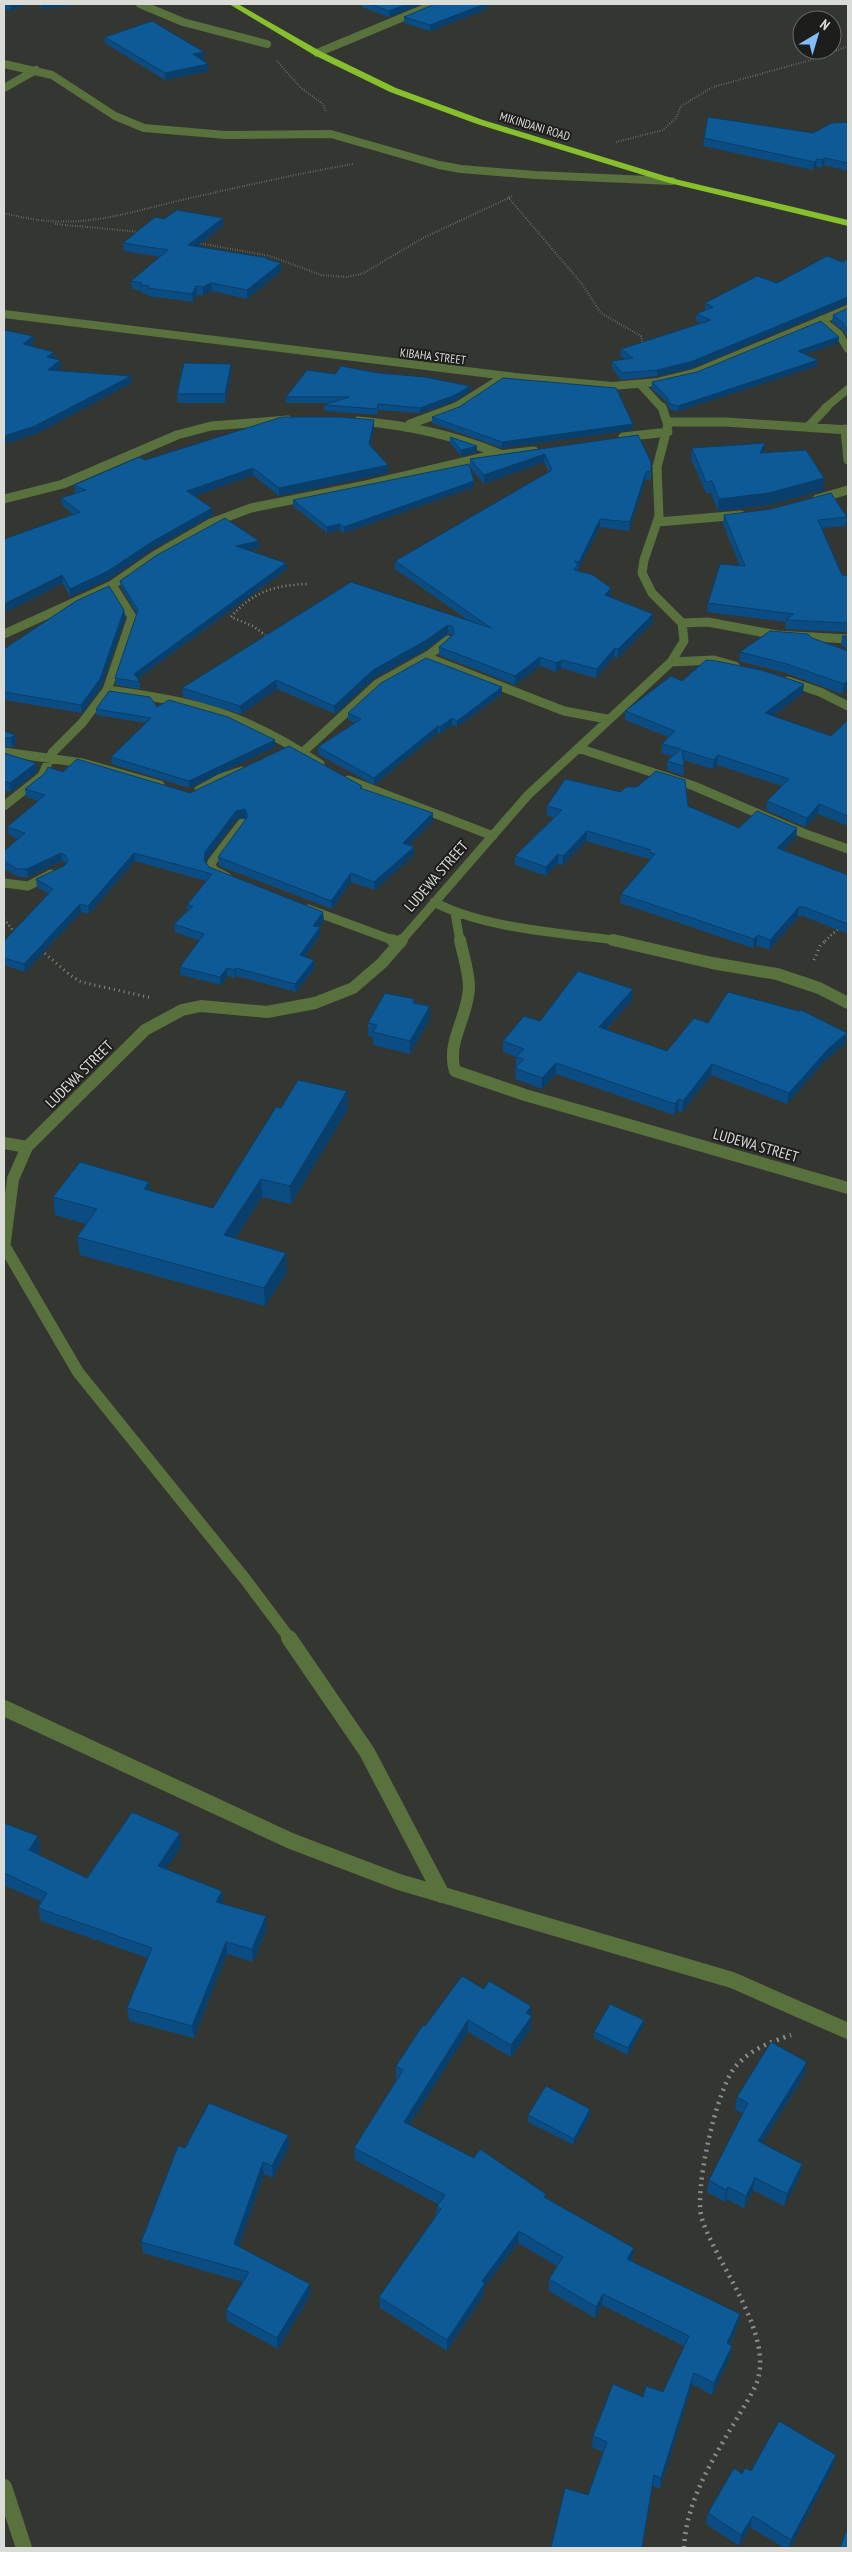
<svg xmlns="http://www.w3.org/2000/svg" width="852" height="2552" font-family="'PT Sans Narrow',sans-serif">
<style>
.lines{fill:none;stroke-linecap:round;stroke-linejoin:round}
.path-far3{stroke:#8a8d88;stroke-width:2;stroke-dasharray:0.5 2;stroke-linecap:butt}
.path-far2{stroke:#8a8d88;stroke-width:2.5;stroke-dasharray:1 3;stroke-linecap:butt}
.path-far1{stroke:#8a8d88;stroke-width:3;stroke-dasharray:1 4;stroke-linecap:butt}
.path{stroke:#8a8d88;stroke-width:4.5;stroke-dasharray:2 5;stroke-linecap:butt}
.street-far3{stroke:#59713d;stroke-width:8}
.street-far2{stroke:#59713d;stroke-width:9}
.street-far1{stroke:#59713d;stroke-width:12}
.street{stroke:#59713d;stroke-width:16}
.highway{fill:#87c02c;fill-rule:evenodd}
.wall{fill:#0b4d82}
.shaded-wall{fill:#093f6a}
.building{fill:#0d5a97;stroke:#093f6a}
.labels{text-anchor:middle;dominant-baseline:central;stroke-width:4;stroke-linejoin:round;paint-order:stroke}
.far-street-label{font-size:12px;fill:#dadcd8;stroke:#1d1e1b}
.street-label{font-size:15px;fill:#dadcd8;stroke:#1d1e1b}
</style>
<rect width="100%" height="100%" fill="#343731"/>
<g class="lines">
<path class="path-far3" d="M277,61L301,88L323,104L326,112
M616,142L663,130L676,118L681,106L713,87L811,60L848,46
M508,197L582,284L601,313L641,336L643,346
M4,213C77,233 120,214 190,198C245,186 299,173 354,164
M55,224L141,232
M198,243L270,256L321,275L346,277L362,274L423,238L513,196"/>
<path class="path-far2" d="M269,638L253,626L231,617C253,591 276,585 309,584
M4,919L15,933
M825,941L840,927"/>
<path class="path-far1" d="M41,950L70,975L81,982L152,998
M814,960L820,946L826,940"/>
<path class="path" d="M684,2548C687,2488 728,2438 755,2387C778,2338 717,2266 702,2219C693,2193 717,2086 736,2066C750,2050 770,2042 791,2035"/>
<path class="street-far3" d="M140,4L183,22L267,44
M317,53L435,4
M4,64L52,75L115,116L144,128L226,135L331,134L439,165L461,169L535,175L672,181
M4,88L36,70
M4,314L515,377L612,386L658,382L694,373L848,309
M821,320L839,334L848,349
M640,384L662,408
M454,408L505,376
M825,408L848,389"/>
<path class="street-far2" d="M358,421C408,425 454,435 500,454
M668,422H726L848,430
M410,424L456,407
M809,426L827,407
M845,429L848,460
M623,437L668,432
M4,499L63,484L177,435L211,426L288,420
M817,499L848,490
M658,522L741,515
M682,623L708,622L777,635L848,639
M4,634L112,585L154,556L211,523L251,508L366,485L489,456L534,451
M426,657L564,711L607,719
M671,662L714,660L735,666
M788,681L820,692L848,706
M107,690C195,701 246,714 320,764
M578,748L694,786L803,833L848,849
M4,752L83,763L160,785
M302,753L377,684L429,655L448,640
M348,780L493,836
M199,790L221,778L242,771
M4,806L42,776L52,753L82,723L107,690L132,617L112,585
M227,877L215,871L211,866L212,862L242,823
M4,883L28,886L51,874
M434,902C485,929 563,933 622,941
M308,909L395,941
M455,913L460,941
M401,941L528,795L671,662L684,641L682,623L652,593L642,573L644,560L659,516L657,467L668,425L662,407"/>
<path class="street-far1" d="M392,940L400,943
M460,940C463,955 469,972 469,987C468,1018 446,1042 455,1071L525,1095L848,1188
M613,940L712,963L777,974L819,988L848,1003
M4,1143L27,1147
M5,1247L78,1372L245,1579L290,1639
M4,1249L13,1179L27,1147L145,1030L182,1010L201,1006L267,1012L315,1003L353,988L382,963L402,940"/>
<path class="street" d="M289,1638L367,1752L442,1895
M4,1708L291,1841L399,1882L732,1980L848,2031
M4,2487L24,2548"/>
<path class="highway" d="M229,4H238L320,51L396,88L483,120L675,179L848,220V226L669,183L477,124L390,92L314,55Z"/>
</g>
<path class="wall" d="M4,4H28L10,11L4,9Z
M38,4H83L43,9Z
M362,4H423L389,17L362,7Z
M435,4H495L486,7L485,10L430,31L404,23V17Z
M105,37L204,59L202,60L208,64V71L165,80L105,43Z
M848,122V171L824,165L822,168L816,166L813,170L703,146L704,138L813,133Z
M164,219L223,226L197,246L268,259L281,263V271L247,299L212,291L203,295H197L193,302L148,296V294L141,293V291L132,289L131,281L160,257L124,251L123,243Z
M848,259V303L692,368L657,376L621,380L612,368V361L625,359L620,356L621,349L701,323L696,321V314L706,310L705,309V303L777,283Z
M848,308V338L843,330L832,322L833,315Z
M839,337L838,343L805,354L817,366L678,411L670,410L667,402L651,388L652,382L697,372Z
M231,372L225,403H178L177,394Z
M470,391L455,401L420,413L378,410L377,415L324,411V405L330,403H286V397Z
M432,417L633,424L632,430L502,448L432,423Z
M374,420V428L370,446L388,465V473L279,496L253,475L195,496L213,515L151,550L109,579L70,597L63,583L4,613V539L74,515L62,505L61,498L76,493L75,492L74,485L145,460Z
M638,435L651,471V479L645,480L629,531L600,527L577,571L610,596V597L653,614V622L618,658L614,657L596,678L561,668L556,672L540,666L515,685L439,655V647L452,635L448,634L425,650L374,678L335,714L277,689L241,714L183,697L182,688L468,620L395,569V561L549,472L544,462L484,484L470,467L474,487L344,533L340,530L327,533L293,506V500L470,467V459Z
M450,437L477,452L461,456L450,443Z
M692,448L765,452L824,478L823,490L768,505L718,511L711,493H706L691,459Z
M724,515L847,517L846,526L822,528L842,575L848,576V632L785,629L786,622L707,612L708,603L740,566L723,524Z
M260,548L248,550L286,563L287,569L137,679L140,682V689L116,685L115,678L137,614L121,587L120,581L157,555Z
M124,610L125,618L101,687L82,713L4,700V649Z
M842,636H848V649L841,645Z
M812,638L848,651V688L842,694L786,673L739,661L740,652Z
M682,681L803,693L773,716L831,736L848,720V826L818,814L805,827L766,810L767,801L782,786L717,765L713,769L683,760L684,766L683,776L667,770V761L672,756L661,753L662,744L668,737L625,720V711Z
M502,687V694L457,727L452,725L440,734L438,733L374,785L318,754V747L355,723L348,720V713Z
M157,707L275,740V747L189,788L112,764L111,757L146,723L96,715V709Z
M4,731L15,735L16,743L12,747H4Z
M4,753L37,772L11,792L4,790Z
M63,772L190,793L362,786V789L433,821L409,845L414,847V855L375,890L351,882L332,909L219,866L218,857L246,819V818L237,819L206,860V862L209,867L324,920L319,927H320V935L305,957L314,960L315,968L296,992L236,976L235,978L227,976L221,985L181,975L180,967L200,941L175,932L174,924L187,911V905L206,881L135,861L89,914L81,912L25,972L4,965V941L49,894L37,887L36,879L64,866L66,863L62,861L28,877H19L4,869V851L18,839L9,835L7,827L39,801L26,797L25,789Z
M547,806H688L739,828H797L796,837L783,850L848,875V934L803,916L798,917L769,950L756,945L753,948L620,903L621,894L649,861V859L586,841L563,865L558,864L546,876L515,865V856L554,817L547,816Z
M633,989L632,1000L606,1030L667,1051L708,1023L847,1033L845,1044L827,1059L787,1104L711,1075L682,1112L678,1110L674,1115L556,1074L542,1089L515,1079L516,1057L503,1052V1041L540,1021Z
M415,1003L430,1019L410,1054L373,1045V1037L368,1036V1023Z
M347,1091L348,1109L291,1204L262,1197L235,1239L286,1253L287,1272L265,1306L80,1255L77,1237L86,1224L55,1215L53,1197L150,1191L213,1208L281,1108Z
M4,1823L38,1836L40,1849L37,1854L87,1878L181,1846L166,1869L222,1891L223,1904L267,1929L253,1962L227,1954L194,2038L129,2021L127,2008L148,1958L41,1921L38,1908L42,1902L4,1885Z
M484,1989L531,2006V2029L511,2057L468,2032L409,2125L546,2198L632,2260V2262L738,2325L730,2345L732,2346L730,2357L712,2395L692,2384L660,2489L653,2486L588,2495L603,2452L592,2447L593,2436L643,2397L663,2392L684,2346L602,2305L595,2318L549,2291V2279L557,2266L518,2243L484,2288V2294L447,2351L380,2308L379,2297L436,2215L437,2206L438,2204L355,2160L354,2148L397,2079L396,2078V2066L425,2026Z
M644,2020L643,2026L628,2055L594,2038V2032Z
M805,2074L762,2143L802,2164L800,2176L784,2206L753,2190L744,2208L726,2199L725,2202L707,2192L709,2180L743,2114L735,2109L737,2097Z
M528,2115L590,2116L573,2145L528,2122Z
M288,2135L289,2147L273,2178L264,2174L239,2246L310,2296L278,2349L227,2321L226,2310L243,2282L143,2253L141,2242L185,2148Z
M836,2455L833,2466L790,2548H784L750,2527L739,2546L706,2524L708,2513L742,2474L751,2471Z"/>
<path class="shaded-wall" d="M10,4H28L10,11Z
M42,4H83L43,9Z
M407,4H423L389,17V11Z
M482,4H495L486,7L485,10L430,31V25Z
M204,52V59L194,61L193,54Z
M208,64V71L165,80V73Z
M825,158L824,165L822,168V160Z
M817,159L816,166L813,170L814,162Z
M223,218V226L188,253V245Z
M281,263V271L247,299V290Z
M211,283L212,291L203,295V287Z
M196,286L197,295L193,302L192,294Z
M848,297V303L692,368L657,376V370Z
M33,336L34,343L24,351L23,344Z
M839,337L838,343L797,357L798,351Z
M54,352L55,359L47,357Z
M60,360L61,368L49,377L48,370Z
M818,360L817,366L678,411V406Z
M231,364V372L225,403V394Z
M131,376L132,383L36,434L4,444V436Z
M470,386V391L455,401L420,413V408Z
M374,420V428L369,452V444Z
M633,424L632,430L502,448V442Z
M765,443L764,454L760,453Z
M477,446V452L461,456V450Z
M545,454L544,462L484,484V475Z
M388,465V473L279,496V488Z
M253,468V475L188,499L187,491Z
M646,472L645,480L629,531L630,522Z
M824,478L823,490L768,505L718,511L719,499Z
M474,481V487L344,533V527Z
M212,508L213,515L151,550L109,579L70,597V589Z
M600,519V527L578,570L579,562Z
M340,524V530L327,533V527Z
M259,541L260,548L237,552L236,546Z
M286,563L287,569L135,680L134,674Z
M62,575L63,583L4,613V604Z
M611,588L610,596L604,603L605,595Z
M124,610L125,618L101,687L82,713L81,705Z
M653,614V622L618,658V649Z
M448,625V634L425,650L374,678L335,714L334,706L373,670Z
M615,648L614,657L596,678L597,669Z
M540,657V666L515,685V676Z
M562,660L561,668L556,672V663Z
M276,680L277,689L241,714L240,706Z
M848,680V688L842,694L844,684Z
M804,684L803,693L764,722L765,713Z
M502,687V694L457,727V721Z
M452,718V725L440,734V727Z
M438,726V733L374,785V778Z
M15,735L16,743L12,747L11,738Z
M275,740V747L189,788V781Z
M718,755L717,765L713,769L714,760Z
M36,763L37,772L11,792L10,783Z
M819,804L818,814L805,827L807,818Z
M245,809L246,818L237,819L206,860L205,868L204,860L205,852L236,811Z
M433,813V821L403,851V843Z
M797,828L796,837L776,857L777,848Z
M587,831L586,841L563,865V856Z
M414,847V855L375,890L374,882Z
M61,853L62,861L28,877L27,869Z
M134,853L135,861L89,914L88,906Z
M558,854V864L546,876V867Z
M351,873V882L332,909L331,901Z
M80,904L81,912L25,972L24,964Z
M799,907L798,917L769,950L770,940Z
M323,912L324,920L314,934L313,926Z
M320,927V935L300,964V955Z
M758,935L756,945L753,948L754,939Z
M314,960L315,968L296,992L295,984Z
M227,968V976L221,985L220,977Z
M236,968V976L235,978V970Z
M633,989L632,1000L598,1038L599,1027Z
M430,1006V1019L410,1054V1041Z
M847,1033L845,1044L827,1059L787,1104L789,1093L829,1048Z
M556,1063V1074L542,1089V1078Z
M712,1064L711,1075L682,1112L683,1101Z
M347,1091L348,1109L291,1204L290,1186Z
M679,1099L678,1110L674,1115L675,1104Z
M261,1179L262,1197L225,1254L224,1235Z
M149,1182L151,1200L144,1189Z
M286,1253L287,1272L265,1306L264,1288Z
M180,1833L181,1846L160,1879L158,1866Z
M38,1836L40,1849L31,1863L29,1850Z
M222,1891L223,1904L216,1902Z
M266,1916L267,1929L253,1962L252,1949Z
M226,1942L227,1954L194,2038L192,2026Z
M531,2006V2029L511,2057V2045L526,2013Z
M468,2020V2032L404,2134V2122Z
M644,2020L643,2026L628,2055V2048Z
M807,2062L805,2074L756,2153L758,2141Z
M590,2109V2116L573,2145L574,2139Z
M288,2135L289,2147L273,2178L272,2166Z
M263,2162L264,2174L236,2255L234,2244Z
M802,2164L800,2176L784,2206L787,2194Z
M755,2178L753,2190L744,2208L746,2196Z
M728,2187L726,2199L725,2202L726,2190Z
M519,2231L518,2243L484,2288V2294L447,2351V2340L482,2281Z
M634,2248L632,2260L626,2271L627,2259Z
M310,2284V2296L278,2349L277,2338Z
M603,2294L602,2305L595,2318L596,2307Z
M740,2314L738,2325L725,2355L727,2343Z
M732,2346L730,2357L712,2395L714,2383Z
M694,2373L692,2384L660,2489L661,2478Z
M836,2455L833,2466L790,2548H789L791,2540Z
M753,2516L750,2527L739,2546L741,2535Z"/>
<path class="building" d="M370,4H407L389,11Z
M435,4H485L430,25L404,17Z
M152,21L204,52L193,54L208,64L165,73L105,37Z
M708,117L813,133L832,123L848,122V163L825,158L822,160L817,159L814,162L704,138Z
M177,210L223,218L188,245L268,258L266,259L281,263L247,290L211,283L203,287L196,286L192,294L148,288L149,286L140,285L142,283L131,281L168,250L123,243L155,217L164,219Z
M827,256L842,262L848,259V297L693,361L657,370L622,373L612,361L633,358L621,349L711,320L696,314L713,307L705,303L757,276L777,283Z
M848,308V331L843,323L833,315Z
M821,321L839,337L798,351L818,360L678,406L670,404L667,397L652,382L697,372Z
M4,330L33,336L23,344L54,352L47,357L60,360L48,370L131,376L35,426L4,436Z
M184,363L231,364L225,394H177Z
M341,366L378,373L425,377L470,386L455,395L420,408L378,404L377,409L324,405L349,397H286L307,370L335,374Z
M503,378L616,388L633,424L502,442L432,417L459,407Z
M282,417H340L374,420L369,444L388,465L279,488L253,468L187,491L212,508L150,543L108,571L70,589L62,575L4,604V539L80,512L61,498L86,490L74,485L139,457L145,460Z
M638,435L651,462V471L646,472L630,522L600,519L579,562L574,561L578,564L574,570L593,575L611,588L605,595L653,614L618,649L615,648L597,669L562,660L556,663L540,657L515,676L439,647L454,634L453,627L448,625L425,641L373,670L334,706L276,680L240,706L182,688L351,582L491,628L395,561L552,470L545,454L484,475L470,459Z
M450,437L477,446L461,450Z
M765,443L760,453L806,450L824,478L769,493L719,499L712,481L706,482L692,448Z
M469,464L474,481L344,527L340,524L327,527L293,500Z
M831,493L847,517L818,520L842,575L848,576V623L786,620L794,614L708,603L720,564L745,566L724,515L771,509Z
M225,518L259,541L236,546L286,563L134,674L140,682L115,678L138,610L120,581L157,555Z
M109,586L124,610L100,679L81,705L4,692V649L76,601Z
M770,631L808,634L812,638L848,651V680L844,684L787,664L740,652Z
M842,636H848V639Z
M426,658L502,687L457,721L452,718L440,727L438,726L374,778L318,747L361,719L348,713L381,683Z
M706,660L716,661L761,670L804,684L765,713L831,736L848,720V816L819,804L807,818L767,801L789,779L718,755L714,760L682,750L684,766L667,761L681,749L662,744L675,731L625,711L671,676L682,681Z
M109,691L150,697L157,707L169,700L228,717L275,740L189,781L111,757L151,718L96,709Z
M4,731L15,735L11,738H4Z
M289,746L362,786L360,788L433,813L403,843L414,847L374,882L351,873L331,901L218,857L248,816L245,809L236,811L205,852L204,860L209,867L323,912L313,926L320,927L300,955L314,960L295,984L236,968L235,970L227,968L220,977L180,967L204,934L174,924L193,906L187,905L212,874L134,853L88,906L80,904L24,964L4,958V941L53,889L36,879L64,866L68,861L65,855L61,853L27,869H17L4,861V851L25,833L7,827L45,795L25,789L45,773L48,767L63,772L77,759L190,793Z
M4,753L36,763L10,783L4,781Z
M656,771L685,780L688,806L739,828L757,811L797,828L777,848L848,875V924L804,907H799L770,940L758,935L754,939L621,894L655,854L649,852L651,850L587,831L563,856L558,854L546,867L515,856L562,810L547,806L565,779L621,792L626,787H637Z
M578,971L633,989L599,1027L667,1051L694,1018L708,1023L728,992L799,1011L801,1010L847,1033L829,1048L789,1093L712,1064L683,1101L679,1099L675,1104L556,1063L542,1078L515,1068L524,1059L516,1057L524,1049L503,1041L524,1016L540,1021Z
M385,993L415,999L413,1003L430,1006L410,1041L373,1032L377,1025L368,1023Z
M298,1080L347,1091L290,1186L261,1179L224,1235L286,1253L264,1288L77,1237L97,1209L53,1197L80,1162L149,1182L144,1189L213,1208L276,1107L281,1108Z
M132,1812L180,1833L158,1866L222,1891L216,1902L266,1916L252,1949L226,1942L192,2026L127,2008L152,1948L38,1908L47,1893L4,1873V1823L38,1836L29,1850L87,1878Z
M462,1976L484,1989L489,1981L531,2006L526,2013L532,2016L511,2045L468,2020L404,2122L474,2158L480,2149L546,2194L544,2197L634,2248L627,2259L740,2314L727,2343L732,2346L714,2383L694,2373L661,2478L654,2475L642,2548H551L565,2488L588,2495L607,2442L593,2436L613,2384L643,2397L646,2386L663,2392L689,2336L603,2294L596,2307L549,2279L563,2257L519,2231L482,2281L485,2283L447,2340L379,2297L441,2209L437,2206L445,2195L354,2148L403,2070L396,2066L423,2025L425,2026Z
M610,2004L644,2020L628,2048L594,2032Z
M771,2042L807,2062L758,2141L802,2164L787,2194L755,2178L746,2196L728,2187L726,2190L709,2180L748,2103L737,2097Z
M546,2086L590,2109L574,2139L528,2115Z
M209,2103L288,2135L272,2166L263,2162L234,2244L310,2284L277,2338L226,2310L249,2272L141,2242L178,2146L185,2148Z
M779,2421L836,2455L791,2540L753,2516L741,2535L708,2513L734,2468L742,2474L745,2468L751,2471Z
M848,2527V2548H840Z"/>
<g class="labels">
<g class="far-street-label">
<text transform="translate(535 126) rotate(17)">MIKINDANI ROAD</text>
<text transform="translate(433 356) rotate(7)">KIBAHA STREET</text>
</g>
<g class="street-label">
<text transform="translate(436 876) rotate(-49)">LUDEWA STREET</text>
<text transform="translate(79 1074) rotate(-45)">LUDEWA STREET</text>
<text transform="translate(756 1145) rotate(16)">LUDEWA STREET</text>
</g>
</g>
<rect width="852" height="2552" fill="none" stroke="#dadcd8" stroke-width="10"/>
<g transform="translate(817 35) rotate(38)"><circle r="24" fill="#1d1e1b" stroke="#696a67"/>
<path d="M0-4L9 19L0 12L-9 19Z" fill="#80bdfa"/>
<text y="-8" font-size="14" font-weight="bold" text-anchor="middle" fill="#dadcd8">N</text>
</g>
</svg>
